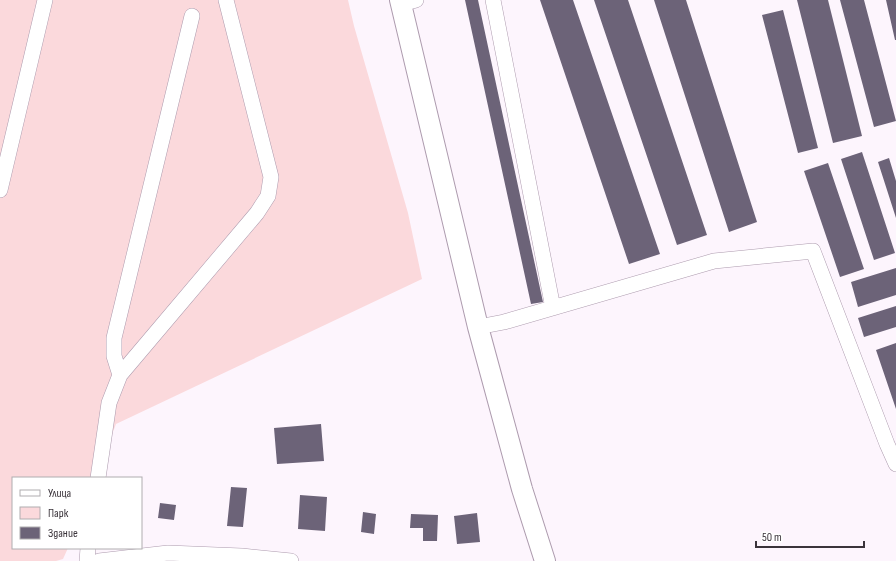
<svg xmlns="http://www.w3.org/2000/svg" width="896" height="561" font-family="'Sofia Sans Condensed',sans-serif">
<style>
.green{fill:#fbd9dc}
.building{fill:#6c6378}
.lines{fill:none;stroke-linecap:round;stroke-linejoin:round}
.minor-casing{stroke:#ad9bae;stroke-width:16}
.major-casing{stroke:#ad9bae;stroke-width:22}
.minor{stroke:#fff;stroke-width:15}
.major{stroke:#fff;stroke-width:20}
</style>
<rect width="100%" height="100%" fill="#fdf5fd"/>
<path class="green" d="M0,0H348L354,26L408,213L422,279L116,424L95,478H13V548H68L63,559L56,561H0Z"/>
<path class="building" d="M465,0H478L543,302L531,304Z
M540,0H573L660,254L629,264Z
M594,0H628L707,235L677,245Z
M654,0H686L757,222L729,232Z
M797,0H828L862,136L833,143Z
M840,0H864L896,121L874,127Z
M886,0H896V40H895Z
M783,10L818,148L798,153L762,15Z
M862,152L895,253L874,260L841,159Z
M889,158L896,181V218L878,162Z
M828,163L864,269L840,277L804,171Z
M896,268V295L858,307L851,282Z
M896,306V327L864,337L858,318Z
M896,343V409L876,350Z
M321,424L324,461L277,464L274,428Z
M231,487L247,488L243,527L227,526Z
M300,495L327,497L325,531L298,529Z
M160,503L176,505L174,520L158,518Z
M363,512L376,514L374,534L361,532Z
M477,513L480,542L457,544L454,516Z
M411,514L438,515L437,541H423V528H410Z"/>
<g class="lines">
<g class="minor-casing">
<path id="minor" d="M493,0L553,308
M401,4L416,0
M0,190L45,0
M478,327L504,322L714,261L813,251L887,444L896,464
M120,375L114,356V338L192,16
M98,478L109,403L120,375L257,213L268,196L271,177L226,0
M87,561L88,548
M99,561L168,553L242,556L291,561"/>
</g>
<g class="major-casing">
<path id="major" d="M400,0L478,327L522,489L545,561"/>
</g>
<use href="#minor" class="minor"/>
<use href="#major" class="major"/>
</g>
<rect x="12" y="477" width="130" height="72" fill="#ffffff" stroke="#b0adb0"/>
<rect x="20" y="490" width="20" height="6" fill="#ffffff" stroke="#b0adb0"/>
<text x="48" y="497" font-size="12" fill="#3a333a">Улица</text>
<rect x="20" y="507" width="20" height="12" fill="#fbd9dc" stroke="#b0adb0"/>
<text x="48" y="517" font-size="12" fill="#3a333a">Парк</text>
<rect x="20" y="527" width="20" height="12" fill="#6c6378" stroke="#b0adb0"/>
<text x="48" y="537" font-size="12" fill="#3a333a">Здание</text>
<path d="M756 541v6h108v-6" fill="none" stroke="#3a333a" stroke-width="2"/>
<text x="762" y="541" font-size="12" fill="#3a333a" stroke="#ffffff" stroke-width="3" paint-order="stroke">50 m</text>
</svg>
